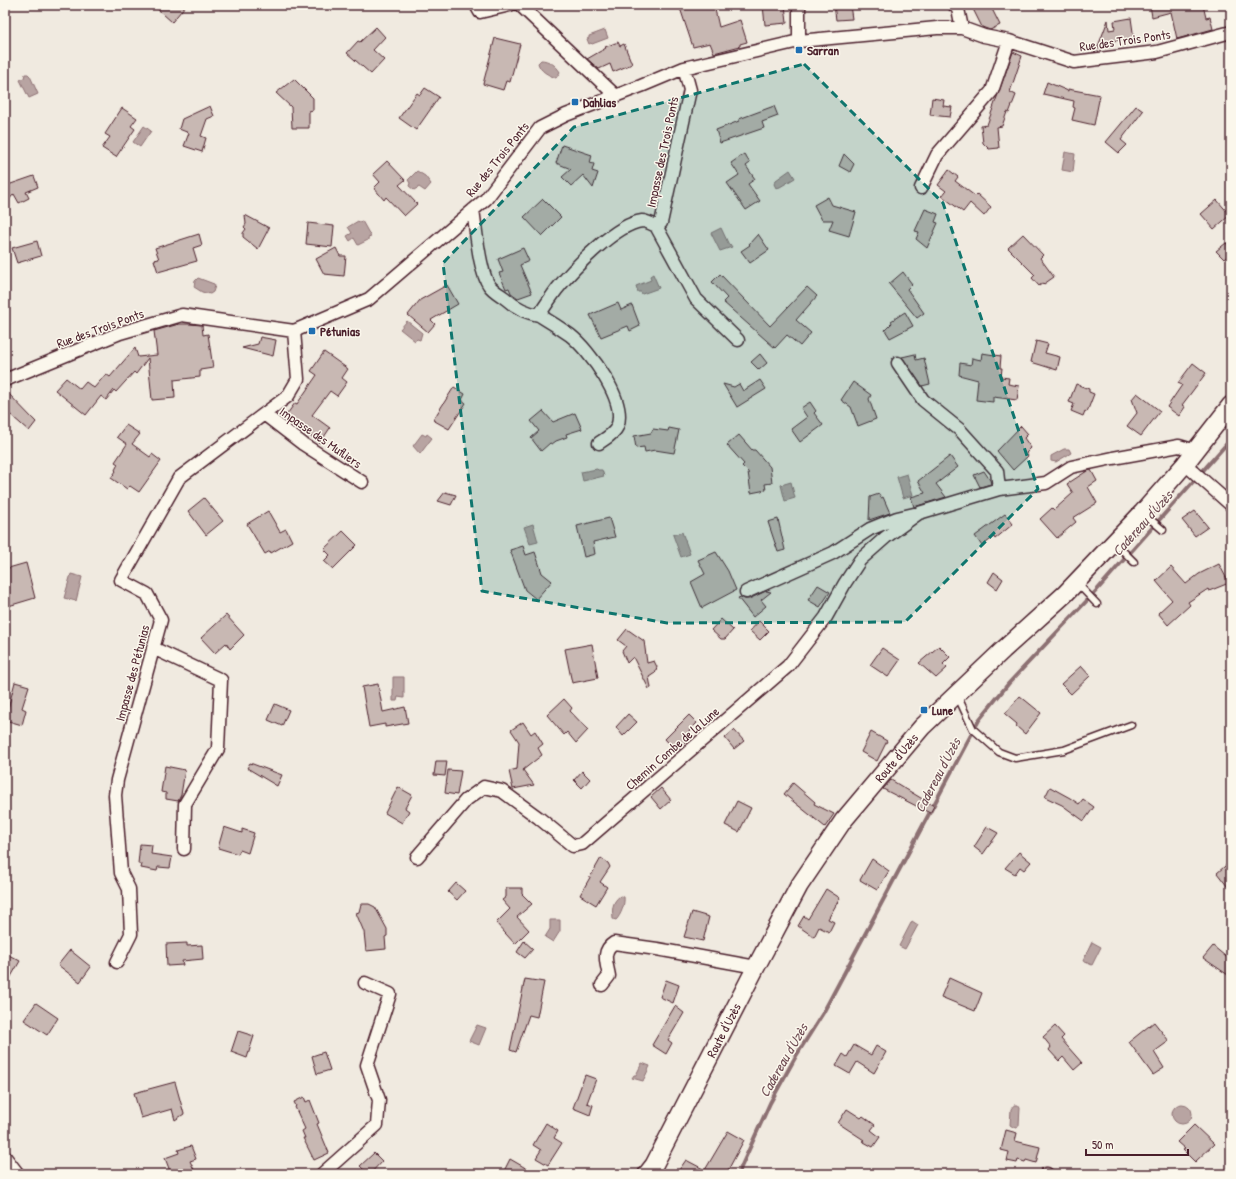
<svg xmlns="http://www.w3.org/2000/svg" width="1236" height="1179" font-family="'Patrick Hand',sans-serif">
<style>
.water{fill:#b8a4a2;stroke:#8c6f72}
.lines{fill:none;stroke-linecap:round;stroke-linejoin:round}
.stream{stroke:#8c6f72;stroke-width:4}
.building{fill:#c8b8b3;stroke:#4a1f2b}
.service-casing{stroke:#4a1f2b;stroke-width:9}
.minor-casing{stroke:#4a1f2b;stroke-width:15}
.secondary-casing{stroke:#4a1f2b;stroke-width:20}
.service{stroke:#fbf7ec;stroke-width:6}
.minor{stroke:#fbf7ec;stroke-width:12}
.secondary{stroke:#fbf7ec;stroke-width:17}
.marked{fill:#0f766e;fill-opacity:0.2;stroke:#0f766e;stroke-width:3;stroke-dasharray:8 5;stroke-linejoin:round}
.poi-dot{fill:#1f6fb2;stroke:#fbf7ec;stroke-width:1.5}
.labels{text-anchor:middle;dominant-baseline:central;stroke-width:3;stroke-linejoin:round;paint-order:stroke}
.street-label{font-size:13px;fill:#4a1f2b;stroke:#fbf7ec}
.poi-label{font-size:13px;font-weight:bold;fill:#4a1f2b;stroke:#fbf7ec;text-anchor:start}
.water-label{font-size:14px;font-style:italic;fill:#704e55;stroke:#fbf7ec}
</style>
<rect width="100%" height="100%" fill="#f0eae0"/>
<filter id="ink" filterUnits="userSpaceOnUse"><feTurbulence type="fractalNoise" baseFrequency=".025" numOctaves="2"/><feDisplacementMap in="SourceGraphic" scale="8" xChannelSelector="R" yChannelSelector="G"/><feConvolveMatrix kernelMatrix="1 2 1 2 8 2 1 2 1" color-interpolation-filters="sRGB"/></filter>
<g filter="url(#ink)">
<path class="water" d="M605,30L608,38L592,44L591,43L589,44L587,39L589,38V36Z
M541,60C548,60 556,65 560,72L556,78C548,75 540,71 538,63Z
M25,74H28L30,76L38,94L29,98L20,80L24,78Z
M144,126L151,131L140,147L133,142Z
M1065,152L1075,154L1073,172L1062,170Z
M790,170L795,178L780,187L776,188L774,184L776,180Z
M417,171L425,176L431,184L425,191L419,187L414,190L409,186L410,183L408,180Z
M358,221L359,222L362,221L371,237L368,238V240L358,245L354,238L350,241L347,236L352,233L348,227Z
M721,228L729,245L730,244L732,247L720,251L711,233Z
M653,274L659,288L642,294L641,292H638L636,286L651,280L650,276Z
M198,278L214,284L215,286L213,292L210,294L202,292L194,287L195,281Z
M407,321L422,333L420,340L417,339L415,341L400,329Z
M422,434L426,436L427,434L432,438L420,454L413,446Z
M1064,449H1069L1071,453L1056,462L1051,461V456Z
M597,469L598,470H602L604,476L583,481L581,472Z
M907,474L913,495L903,498L897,477Z
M791,482L795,498L785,501L781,485Z
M533,524L538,542L530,544L524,527Z
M682,532L690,554L681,557L673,535Z
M71,574L82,577L76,601L64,598Z
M393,677H404V698L398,697L397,701H393Z
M620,896L624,897C625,904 621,915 616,920L613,919C612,909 612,902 620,896Z
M550,920H560V931L553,942L545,937L550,929Z
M912,921L918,925L905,949L899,946Z
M1092,942L1101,947L1092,965L1083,961Z
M477,1025L486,1028L479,1045L469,1041Z
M642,1063L650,1066L643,1081L632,1078L634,1075H636Z
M1172 1114a10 10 0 1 1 20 0a10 10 0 1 1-20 0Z
M1014,1105H1018L1020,1108L1019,1125L1017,1128L1013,1127L1010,1125L1011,1109Z"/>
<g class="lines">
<path class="stream" d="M738,1174L770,1103L796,1056L823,1013L979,720L1009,683L1097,590L1231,439"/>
</g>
<path class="building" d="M153,5H186L172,22Z
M679,5H714L719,27L740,20L747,42L740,44V46L714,53L710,43L693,47Z
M763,5H785L787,23L765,25Z
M834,5H850L852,19L836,20Z
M971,5H990L1000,25L990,30L982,27Z
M1150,5H1203L1206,18L1210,17L1213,29L1177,39L1171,12L1152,17Z
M1131,18L1134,39L1111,41V47L1097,49L1108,20L1109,30L1115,29L1114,21Z
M376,27L385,37L373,50L384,60L371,74L347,53L358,41L360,42Z
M495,38L520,44L510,82L506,81L503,90L483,84Z
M618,42L620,46L624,44L632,64L613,72L610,64L599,69L587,59L606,48L605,47Z
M1013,52L1022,56L1010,92L1016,95L1009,113L1007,112L1002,126L997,127L999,148L989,149L983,143L981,126L987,125Z
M294,79L313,98V110L309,111V128H292L291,107L276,93Z
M1047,82L1068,91V89L1100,95L1094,125L1072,120L1075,108L1073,107L1074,101L1043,94Z
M425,88L439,97L416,130L399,118L417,93L420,95Z
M932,98L944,100L943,106L952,107L950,117L930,115Z
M210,106L214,116L207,119L201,136L206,138L202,152L184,146L189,133L179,129L182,119Z
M774,106L778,116L762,122L764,128L720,143L716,130L739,121V119Z
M1136,106L1143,111L1121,140L1127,145L1119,153L1106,142Z
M122,108L137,118L131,126L135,129L116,157L102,148L110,137L105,134Z
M562,145L592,155L590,163L594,164L592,171L598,173L593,188L583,175L571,186L562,177L571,169L556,163Z
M744,154L750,163L746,166L755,179L748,184L760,201L746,210L727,183L739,175L731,163Z
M844,154L854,164L850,172L839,166Z
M387,161L405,180L399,185L417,204L404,216L386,197L384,200L374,188L380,182L373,174Z
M949,170L958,177L955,181L975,196L977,194L991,207L984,216L970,203L963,212L942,196L946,191L938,185Z
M34,176L38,187L26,192L29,198L19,203L14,194L5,204V186Z
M828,197L832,205L856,212L849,236L829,230L833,220H822L814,205Z
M543,199L561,217L542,236L524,217Z
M1217,200L1230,215L1214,229L1201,214Z
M925,209L938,214L935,222L938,223L927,248L916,239L919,232L915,231Z
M245,215L269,228L258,249L243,237V233L246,229L244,227L246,224Z
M308,223L334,226L332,247L306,244Z
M199,234L202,245L193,248L197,261L158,272L154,260L159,259L155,248Z
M758,234L769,250L750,263L741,251L750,245L749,244Z
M1023,234L1043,255L1040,258L1054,277L1044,284L1043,283L1039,286L1032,278L1035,275L1008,248Z
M37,241L41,256L17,263L12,248Z
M1226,243L1231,248V253L1224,259L1216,251Z
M336,248L340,256H346L344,276L324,274L316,259Z
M523,248L529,261L520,265L532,293L518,298L511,293L509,288L506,289L499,273L503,272L498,259Z
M903,272L912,284L907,289L924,313L917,318L889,284Z
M720,274L770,326L807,287L817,296L796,320L811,333L800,346L787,335L775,348L723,302L727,298L712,282Z
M447,285L458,304L431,320L435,324L428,332L408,315L420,300Z
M618,303L621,310L632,305L640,326L630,331L628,326L601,337L590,315Z
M905,312L913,326L890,338L885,330L892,323L891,321Z
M179,324H189L202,325L203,335L208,334L213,368L200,370V377L174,380L175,398L152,400L148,358L136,374L134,372L116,392L114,390L106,400L101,396L86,415L55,390L66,378L80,389L86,382L94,388L106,374L110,377L135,348L138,357L157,355L154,331Z
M260,337L276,340L273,356L242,348L258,344Z
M1036,341L1048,344L1045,353L1060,357L1057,370L1031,362Z
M324,352L348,369L342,378L347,382L337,396L330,391L312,415L330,428L320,443L285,417L295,403L297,404L317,375L311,371Z
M982,353L1001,356L1000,368H1002L1001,377L1009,378L1008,384L1019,386L1017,400L993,397V402L976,400L978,380L959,375L960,363L971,365L972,358L981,360Z
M760,354L767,363L759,370L751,362Z
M915,354L916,360L924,358L930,384L922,386L902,357Z
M1193,363L1206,373L1182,405L1185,407L1179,416L1167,407L1182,385L1178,383Z
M760,380L766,389L737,407L723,384L734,387L739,384L743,391Z
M853,382L871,395L869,399L876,419L858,426L851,407L841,400Z
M1076,384L1089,389V392L1094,394L1087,412L1085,411L1083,416L1071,411L1074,404L1069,402Z
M454,387L465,394L462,400L466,403L449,429L433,420Z
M5,390L36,422L29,431L5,410Z
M1137,393L1160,411L1141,436L1127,426L1137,413L1132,399Z
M810,402L816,411L814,413L823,425L800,442L791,429L807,417L801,408Z
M543,411L553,422L575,413L582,429L566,434L567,437L556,441L552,444L550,443L541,451L531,438L539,431L531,421Z
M126,425L140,434L132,444L150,457L152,454L161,461L139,492L130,486L127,489L111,478L116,471L115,470L118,464L115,462L127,444L117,437Z
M1021,426L1028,434L1024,438L1031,448L1026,453L1028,456L1013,470L997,451Z
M669,428L679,430L674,453L655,450L645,452L644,447L636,448L634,436L651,433L653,429L668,431Z
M739,435L752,450H755L770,467L772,483L765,484L766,490L751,493L748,472L742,466L744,464L727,445Z
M950,456L958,467L936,484L946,497L914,507L911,497L925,493L918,481Z
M1091,470L1097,481L1088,487L1097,503L1073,518L1076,522L1057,538L1040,519L1052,508L1054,510L1073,493L1067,484L1087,471Z
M984,471L990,480L991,484L980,487L974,475Z
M445,492L456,495L451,505L438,501Z
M879,494L881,498L883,497L890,513L869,520L870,497Z
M204,498L223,521L206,535L188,511Z
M268,511L280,532L286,529L292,541L271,553L270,551L265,554L247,524Z
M1195,511L1208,527L1195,536L1182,520Z
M1005,514L1013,524L995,539L994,537L982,546L975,536Z
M609,518L615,537L593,542L595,554L584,557L577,526Z
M778,519L785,550L778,552L768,522Z
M343,531L357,545L333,569L324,561L330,555L324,549Z
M523,546L526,555L535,552L542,573L552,581L536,599L525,590L510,550Z
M716,552L728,571L736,590L702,608L691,582L705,574L698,560Z
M26,563L35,598L5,607V569Z
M1219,564L1229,583L1209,591L1208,589L1188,602L1190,605L1168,625L1158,613L1172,600L1156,581L1171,567L1186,584L1199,574Z
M994,572L1003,579L997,589L988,582Z
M818,585L830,592L820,607L808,600Z
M766,591L771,592L761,600L766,606L753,617L738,598L741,597L745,599H749Z
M226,615L244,635L230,649L226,643L215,653L201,638Z
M721,619L733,630L725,639H721L711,630Z
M759,621L769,631L760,640L750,631Z
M627,629L644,641L647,663L654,661L657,667L655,673L649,677L651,688L649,689L633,657L627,663L622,651L626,646L618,640Z
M592,644L598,678L572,683L565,649Z
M939,646L950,657L943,664L947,668L936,678L919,663Z
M882,648L900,660L888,677L870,665Z
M1081,666L1090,676L1071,694L1061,684Z
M15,682L29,686L22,708L26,710L22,725L5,720Z
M378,684L383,712L405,707L408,723L385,727V724L369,727L362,687Z
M1020,696L1041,713L1025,734L1016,726L1017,724L1005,714Z
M564,699L572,708L570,711L588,730L576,743L567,732L564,735L547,715Z
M275,704L289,710L282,726L268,720Z
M628,714L637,722L623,736L616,727Z
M689,715L697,723L687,733L691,736L676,751L665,739Z
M523,722L531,734L535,731L543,744L538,748L542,755L523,770L534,785L513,789L509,771L517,769L519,742L511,730Z
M734,730L744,741L734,749L725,738Z
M871,732L887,741L877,761L861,752Z
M436,761H447L445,776L434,775Z
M250,763L282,775L277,786L247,768Z
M165,766L185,770L181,795L178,801L166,799V793L161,792Z
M448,770L461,771L457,795L445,793Z
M582,771L590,779L582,788L574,780Z
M891,780L934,806L930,813L883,789Z
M793,783L815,802L814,804L834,814L825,827L784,794Z
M398,787L412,795L405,808L409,811L402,823L385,813Z
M1050,787L1070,798L1079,804L1083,799L1094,807L1084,821L1062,805L1045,797Z
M661,788L671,800L661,809L651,797Z
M737,801L751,808L739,832L725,825Z
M224,827L242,833V829L254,833L248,853L240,850L238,854L218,848Z
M987,827L998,833L983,854L974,847Z
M140,844L152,845L151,854L172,857L170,868L158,867L157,871L141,868L142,864H138Z
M1019,852L1031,862L1024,870L1020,867L1015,874L1005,868Z
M601,858L608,863L610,867L600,882L607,887L596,905L580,895Z
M872,859L889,871L877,890L860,880Z
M1231,861V891L1217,873Z
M456,883L465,891L457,900L448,892Z
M506,888H522V894L532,904L517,917L529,930L515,944L496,923L510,909L502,900L506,897Z
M826,889L840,898L828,919L834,922L829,932L819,927L814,937L798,926L804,916L808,919Z
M361,904H369L375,907L387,929V936L385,937L386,949L366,951L364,932L356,913L359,912Z
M692,912L709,917L703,941L684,937Z
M524,941L533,949L525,958L517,952Z
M187,943V946L202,945L203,959L182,961L183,965L167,966L166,944Z
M1213,946L1231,961V977L1203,958Z
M70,950L91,967L80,982L58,965Z
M5,953L20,961L5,987Z
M949,978L982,993L975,1011L941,997Z
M525,979L544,982L537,1017L529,1015L516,1052L510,1050Z
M666,980L679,985L673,1003L660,997Z
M36,1003L58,1018L47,1035L24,1020Z
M675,1006L684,1013L668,1040L672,1043L666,1054L652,1045Z
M1154,1022L1169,1041L1154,1052L1164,1068L1153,1075L1129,1042Z
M1055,1026L1064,1036L1061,1039L1082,1063L1074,1070L1063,1057L1059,1061L1049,1050L1051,1047L1043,1037Z
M238,1031L254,1036L247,1058L231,1052Z
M854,1045L871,1055L876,1046L886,1052L874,1073L857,1062L850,1074L836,1066L843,1054L847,1057Z
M324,1052L330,1070L317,1074L312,1056Z
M585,1075L596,1079L587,1103L593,1105L590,1115L573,1108Z
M175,1082L184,1114L175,1120L172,1109L141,1118L134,1093Z
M304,1097L306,1102L310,1100L319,1123L317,1124L329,1153L314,1160L303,1138H305L302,1131L305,1129L295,1107L296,1106L294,1102Z
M847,1109L861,1118L863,1116L875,1125L871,1130L880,1137L873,1147L862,1141L864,1140L838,1123Z
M546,1123L558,1131L554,1138L562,1143L548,1165L536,1158L541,1150L533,1145Z
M1194,1125L1214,1144L1195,1162L1183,1150L1185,1149L1177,1142Z
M1006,1130L1017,1133L1015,1141L1040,1147L1036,1163L1026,1160L1025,1162L1018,1160L1017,1163L1007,1161L1009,1152L1001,1150Z
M728,1131L744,1140L726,1174H685L679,1170L686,1160L705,1170Z
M191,1146L196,1159L190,1161L196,1174H171L165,1158L179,1153L178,1150Z
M374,1153L382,1161L370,1174H368L360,1166Z
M510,1159L536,1174H510L504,1171Z"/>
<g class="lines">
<g class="service-casing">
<path id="service" d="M1143,513L1163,530
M1115,543L1134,562
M1077,583L1097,604
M957,695L973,729L999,752L1015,758L1064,750L1131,725"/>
</g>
<g class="minor-casing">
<path id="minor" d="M476,5L480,12L510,5
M520,5L616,96
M954,5L958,9L962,28
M799,41V5
M921,188L937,155L992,91L1009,41
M473,210C476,228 479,271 489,285C493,291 501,295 506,299C515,307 527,313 539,315
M656,226L696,299L738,340
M898,363L923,400L960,430L997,471L999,489
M5,380L120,333L182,315L294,331L369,299L486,199L540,128L566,115L641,86L684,68L799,41L937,28H962L984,36L1009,41L1074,62L1157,52L1231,32
M264,414L303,444L362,482
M599,443C605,439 614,434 617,427C628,401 589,350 570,335C560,328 549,321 539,315C545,306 551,297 557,289C573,269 616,224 642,221C646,221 652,224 656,226L661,223L690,90L684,68
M1185,464L1231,505
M746,592L833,553L870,529L897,518L914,514
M153,648L221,680L218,749L185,804L184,849
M417,857L466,800L484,787L502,791L539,818L573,846L582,844L788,666L826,617L845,583L860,560L886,537L919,513L999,489L1046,483L1071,467L1113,458L1179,446L1196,451
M117,962L131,934L129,889L121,873L115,795L117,780L161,620L147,594L121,580L179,478L288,396L298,379L294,331
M602,985L609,976C607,964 601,951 614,943L657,949L756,967
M5,1157L18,1174
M322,1174L377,1125L379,1100L367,1065L390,994L365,983
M1046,1174H1047"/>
</g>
<g class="secondary-casing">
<g id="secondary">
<path id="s1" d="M647,1174L654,1165L756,967L799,886L843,821L922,727L1003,650L1065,594L1142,513L1185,464L1231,405"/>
</g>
</g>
<use href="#service" class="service"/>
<use href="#minor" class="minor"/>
<use href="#secondary" class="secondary"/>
</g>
</g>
<path class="marked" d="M804,64L943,203L1038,489L905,622L667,623L482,591L443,263L574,127Z"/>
<g class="poi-dot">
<rect x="795" y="46" width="8" height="8" rx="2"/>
<rect x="571" y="98" width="8" height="8" rx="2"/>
<rect x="308" y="327" width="8" height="8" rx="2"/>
<rect x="920" y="706" width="8" height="8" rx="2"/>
</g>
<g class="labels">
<g class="street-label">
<text transform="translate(1125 40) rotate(-8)">Rue des Trois Ponts</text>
<text transform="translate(662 152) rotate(-78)">Impasse des Trois Ponts</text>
<text transform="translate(497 159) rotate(-51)">Rue des Trois Ponts</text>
<text transform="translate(100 328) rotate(-20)">Rue des Trois Ponts</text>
<text transform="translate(321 437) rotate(35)">Impasse des Mufliers</text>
<text transform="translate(132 673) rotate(-75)">Impasse des Pétunias</text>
<text transform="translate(672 748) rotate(-41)">Chemin Combe de la Lune</text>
<text stroke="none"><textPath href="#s1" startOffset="487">Route d'Uzès</textPath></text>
<text stroke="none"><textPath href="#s1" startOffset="163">Route d'Uzès</textPath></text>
</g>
<g class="poi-label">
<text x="807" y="50">Sarran</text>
<text x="583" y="102">Dahlias</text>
<text x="320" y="331">Pétunias</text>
<text x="932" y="710">Lune</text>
</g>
<g class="water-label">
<text transform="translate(1142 523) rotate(-48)">Cadereau d'Uzès</text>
<text transform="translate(937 775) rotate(-62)">Cadereau d'Uzès</text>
<text transform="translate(783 1060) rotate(-60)">Cadereau d'Uzès</text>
</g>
</g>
<rect width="1236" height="1179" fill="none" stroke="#fbf7ec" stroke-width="20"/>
<rect x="10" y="10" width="1216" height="1159" fill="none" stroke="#4a1f2b" stroke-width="1.5" filter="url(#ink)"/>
<path d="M1086 1149v6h102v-6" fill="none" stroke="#4a1f2b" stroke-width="2"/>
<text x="1092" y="1149" font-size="12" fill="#4a1f2b" stroke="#fbf7ec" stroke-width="3" paint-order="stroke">50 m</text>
</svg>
